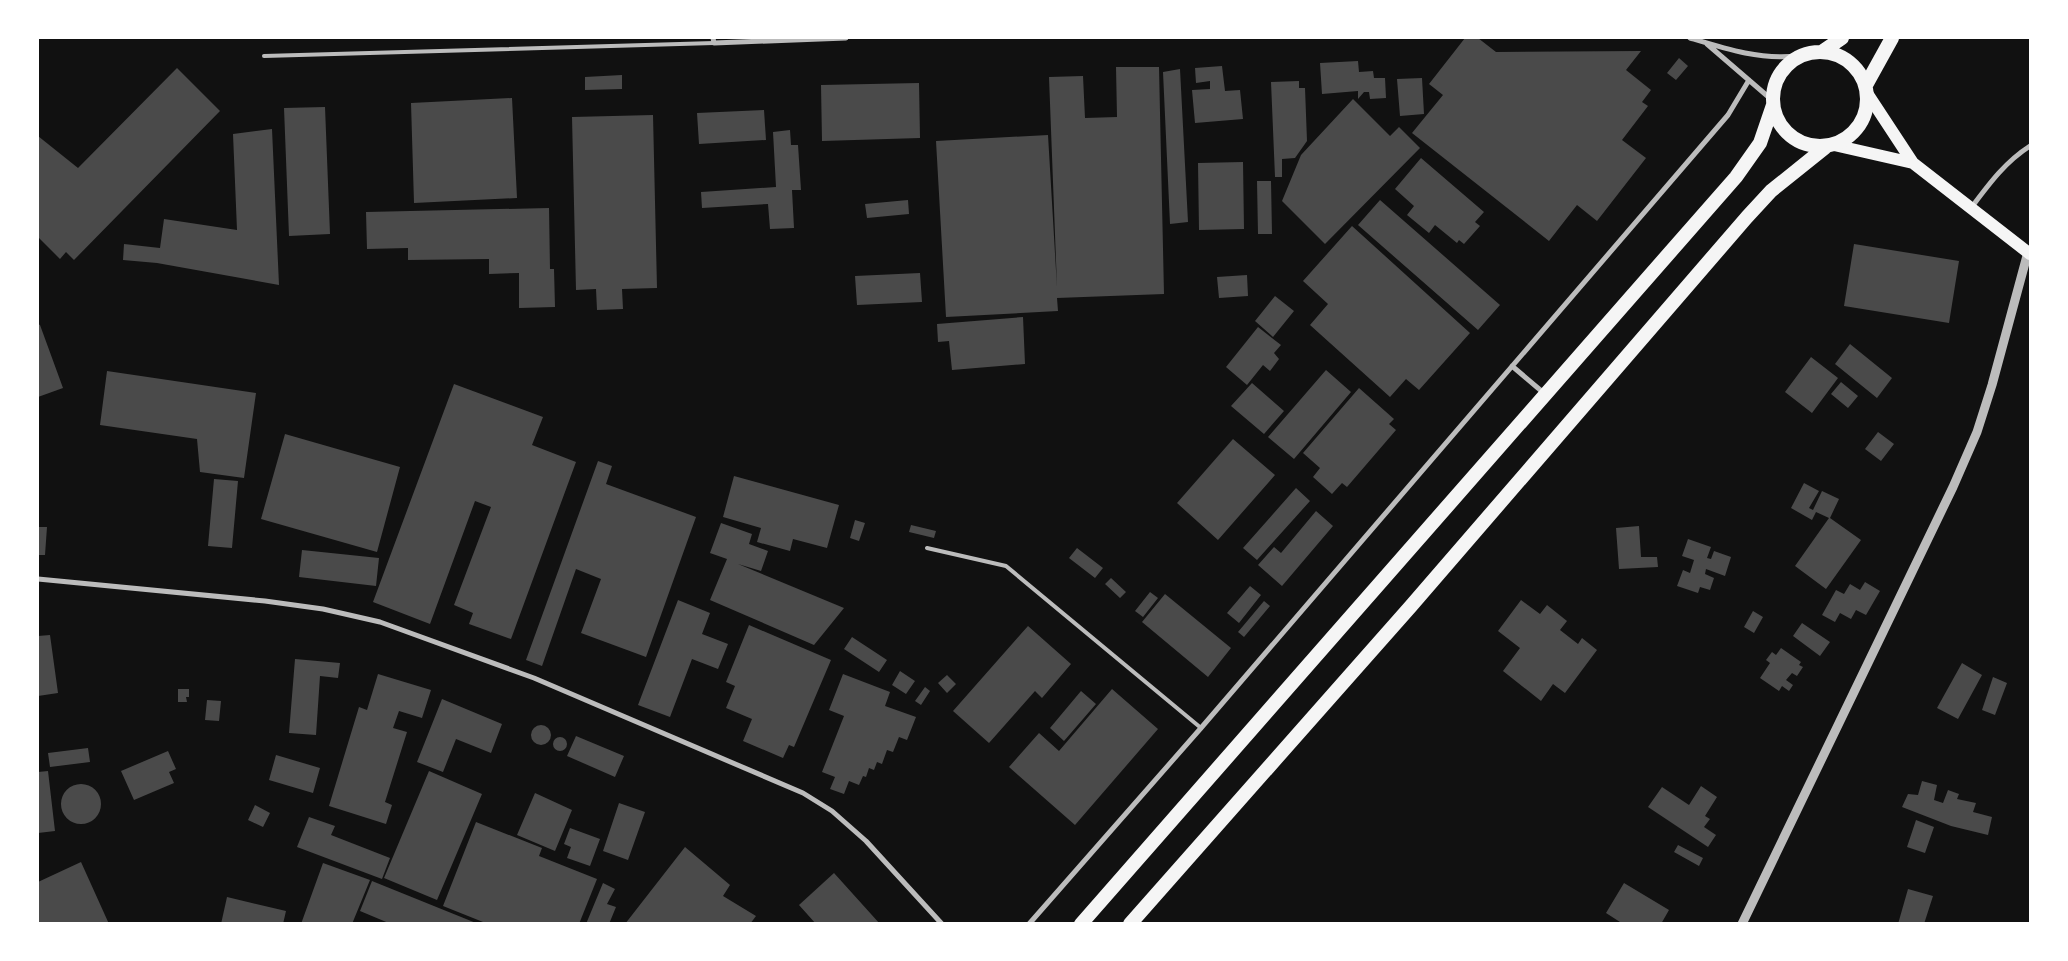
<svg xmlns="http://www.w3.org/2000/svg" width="2068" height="961" font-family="Poppins,sans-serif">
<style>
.building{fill:#4a4a4a}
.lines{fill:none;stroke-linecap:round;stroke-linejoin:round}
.service{stroke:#bcbcbc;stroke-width:4}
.minor{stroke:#bcbcbc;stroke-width:5}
.tertiary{stroke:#bcbcbc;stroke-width:9}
.primary{stroke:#f5f5f5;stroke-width:12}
.trunk{stroke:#f5f5f5;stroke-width:14}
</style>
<rect width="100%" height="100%" fill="#111"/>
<path class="building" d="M1465,38H1478L1496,52L1641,51L1626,70L1651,90L1642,102L1648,106L1622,140L1646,158L1597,221L1577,205L1549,241L1412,133L1443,95L1429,84Z
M1679,58L1688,66L1676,80L1667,73Z
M1358,61L1359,72L1373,71L1374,78H1385L1386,98L1370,99L1369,92H1364L1358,99V91L1322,94L1320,63Z
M1222,66L1225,91L1240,90L1243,119L1195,123L1192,90L1210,89V81L1196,83L1195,68Z
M1116,67H1159L1164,294L1057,298L1058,311L946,317L936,141L1048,135L1057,287L1049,77L1083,76L1085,118L1117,117Z
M177,68L220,111L74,260L66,252L60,259L38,237V136L78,168Z
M1180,69L1188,222L1170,224L1163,72Z
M622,75V89L585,90V77Z
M1422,78L1424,114L1400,116L1397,79Z
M1299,81V88H1305L1307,141L1295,158L1282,159V177H1275L1271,82Z
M919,83L920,138L822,141L821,85Z
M512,98L517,198L414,203L411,103Z
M1353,99L1390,136L1399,127L1420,148L1325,244L1282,201L1301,155Z
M325,107L330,234L289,236L284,108Z
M764,110L766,140L699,144L697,113Z
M653,115L657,288L622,289L623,309L597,310L596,289L576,290L572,117Z
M272,129L279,285L157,263L123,260L124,244L160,248L164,219L237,230L233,134Z
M790,130L791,145H798L801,190H792L794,228L770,229L768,204L702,208L701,192L776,187L773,132Z
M1421,158L1484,212L1475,222L1480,226L1464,244L1459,240L1457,243L1435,225L1429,233L1407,215L1414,206L1395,189Z
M1243,162L1244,229L1199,230L1198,163Z
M1257,181H1271L1272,234H1258Z
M908,200L909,214L867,218L865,204Z
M1380,200L1500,305L1478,330L1358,225Z
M549,208L550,269H554L555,307L519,308V273L489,274V259L408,260V248L367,249L366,212Z
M1352,226L1470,333L1419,390L1406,379L1390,397L1310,325L1328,304L1303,281Z
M1854,244L1959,261L1949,323L1844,306Z
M920,273L922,302L857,305L855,276Z
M1247,275L1248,296L1219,298L1217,277Z
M1275,296L1294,311L1273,337L1255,321Z
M1023,317L1025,364L952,370L949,341L938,342L937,324Z
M38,324L40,325L63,388L38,397Z
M1258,327L1281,345L1274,353L1279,359L1270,371L1263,365L1247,385L1226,367Z
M1850,344L1892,378L1877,398L1835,364Z
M1811,357L1838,378L1812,413L1785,392Z
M1326,370L1351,392L1294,459L1268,437Z
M107,371L256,393L244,478L200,472L197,439L100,425Z
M1841,382L1858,396L1848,408L1831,394Z
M1252,383L1284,411L1264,434L1231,406Z
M454,384L543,417L532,445L576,462L511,639L469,624L473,613L454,605L491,507L475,501L430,624L373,602Z
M1359,388L1394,419L1389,424L1396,430L1347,487L1342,483L1332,494L1313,477L1320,468L1303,453Z
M1878,432L1894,444L1881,461L1865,449Z
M285,434L400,467L377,552L261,519Z
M1233,439L1275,475L1218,540L1177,503Z
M598,461L612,466L606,484L696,517L646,657L581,633L601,579L576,569L542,666L526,660Z
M734,476L839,505L827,548L793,539L790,551L757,542L761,528L723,517Z
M214,479L238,481L232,548L208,546Z
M1804,483L1819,491L1809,508L1813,510L1822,491L1839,499L1830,518L1861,540L1826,589L1795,566L1829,518L1816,512L1812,520L1791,508Z
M1296,488L1310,501L1257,560L1243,548Z
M1316,511L1333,526L1282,586L1258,565L1274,547L1281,553Z
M855,520L865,523L859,541L850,538Z
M721,523L752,534L749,544L768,551L761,571L738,564L844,608L814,645L710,600L727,559L710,553Z
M911,525L936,531L934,538L909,532Z
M1639,526L1641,557H1657L1658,567L1619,569L1616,528Z
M38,527H47L45,555H38Z
M1688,539L1711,547L1707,558L1711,559L1714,551L1731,557L1725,576L1706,569L1705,574L1714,578L1710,590L1700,587L1698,593L1677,586L1683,570L1690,573L1694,560L1682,556Z
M1077,548L1103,568L1095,578L1069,558Z
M302,550L379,558L376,586L299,577Z
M1111,578L1126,592L1120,598L1105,584Z
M1865,582L1880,591L1866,615L1856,610L1851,619L1840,613L1835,622L1822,615L1836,590L1844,594L1850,584L1860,590Z
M1250,586L1261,595L1239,623L1227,613Z
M1150,592L1158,598L1143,617L1135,611Z
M1165,594L1231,648L1208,677L1142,622Z
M678,600L710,613L702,634L728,644L718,669L692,659L670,717L638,705Z
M1521,600L1540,614L1547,605L1567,621L1560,630L1578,644L1582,638L1597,650L1565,693L1553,684L1541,701L1503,671L1520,648L1498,631Z
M1264,601L1270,606L1244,637L1238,632Z
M1753,611L1763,617L1754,633L1744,627Z
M1802,623L1830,642L1820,656L1793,636Z
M749,625L831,660L794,747L789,745L783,758L743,741L752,719L726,708L735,686L726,682Z
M1028,626L1071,664L1042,698L1035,691L989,743L953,711Z
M50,635L58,693L38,696V636Z
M852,637L887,660L879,672L844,649Z
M1781,648L1801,662L1799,665L1803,667L1797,676L1792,673L1786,680L1793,685L1789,691L1782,686L1779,691L1760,678L1770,663L1766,660L1772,652L1776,655Z
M295,659L340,663L338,678L320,676L316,735L289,733Z
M1962,663L1982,675L1958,719L1937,708Z
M900,671L915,681L906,694L892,685Z
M378,674L431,690L422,718L399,711L393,728L407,732L385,802L392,805L386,824L329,806L359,707L367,710Z
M843,674L890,692L885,706L916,717L907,740L899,737L893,752L887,750L882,764L877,762L874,770L869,768L866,777L863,776L859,785L849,781L844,794L830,789L835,777L822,772L844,716L829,710Z
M947,675L956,684L947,693L938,683Z
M1993,677L2007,683L1995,715L1982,710Z
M925,687L930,691L921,705L915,701Z
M178,689H189V697H186L187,702H178Z
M1112,689L1158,729L1075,825L1009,767L1039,733L1059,751Z
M1081,691L1096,704L1064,741L1050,728Z
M442,699L502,724L491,753L456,739L443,772L417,762Z
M207,700L221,701L219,721L205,720Z
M531 735a10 10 0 1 1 20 0a10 10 0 1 1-20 0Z
M576,736L624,756L615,777L567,756Z
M553 744a7 7 0 1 1 14 0a7 7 0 1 1-14 0Z
M88,748L90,762L50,767L48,753Z
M168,751L176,769L169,772L174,783L134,800L121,771Z
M276,755L320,768L313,793L269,780Z
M48,771L55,831L38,833V772Z
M429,771L482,794L437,900L384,878Z
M1922,781L1937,785L1934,800L1943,803L1948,790L1959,794L1957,799L1976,803L1973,812L1992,817L1988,835L1951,826L1902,807L1908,794L1918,795Z
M61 804a20 20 0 1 1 40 0a20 20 0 1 1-40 0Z
M1701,786L1717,797L1705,816L1710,819L1704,827L1716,835L1708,847L1648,807L1662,787L1689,805Z
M535,793L572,810L555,851L517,835Z
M619,803L645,812L628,860L603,851Z
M255,805L270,813L263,827L248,820Z
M309,817L335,826L331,835L390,858L382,879L297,847Z
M1916,820L1934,827L1925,853L1907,847Z
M476,822L542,848L539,856L597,879L579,924H488L443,906Z
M570,828L600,839L590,866L567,858L571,847L564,844Z
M1678,845L1703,858L1699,866L1674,852Z
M685,847L730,885L723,896L756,916L750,924H625Z
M81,862L109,924H38V882Z
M323,863L370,880L352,924H301Z
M834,873L880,924H816L799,905Z
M372,881L476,923V924H391L360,911Z
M603,883L615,889L607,904L616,907L609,924H586Z
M1624,883L1669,910L1661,924H1619L1620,922L1606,913Z
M1908,889L1933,896L1924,924H1898Z
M227,897L286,911L283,924H221Z"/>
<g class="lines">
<path class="service" d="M264,56L714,43
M927,548L1006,566L1201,728"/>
<path class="minor" d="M713,38L714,43L846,38
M1690,38C1726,49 1760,60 1797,56
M1707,44L1772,100
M1971,208C1989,184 2005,162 2030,146
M1512,366L1545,394
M38,579L265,601L323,609L380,622L534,678L803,793L832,811L866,841L942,924
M1029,924L1201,728L1728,115L1749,80"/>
<path class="tertiary" d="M1742,924L1953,487L1977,432L1992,385L2028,252"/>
<path class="primary" d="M1867,93L1913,163L2030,254
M1834,145L1913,163"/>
<path class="trunk" d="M1823,51L1842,38
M1773 99a47 47 0 1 1 94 0a47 47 0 1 1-94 0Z
M1866,85L1892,38
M1081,924L1736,177L1760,143L1773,105
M1130,924L1411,606L1747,217L1771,191L1827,146"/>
</g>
<rect width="2068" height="961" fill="none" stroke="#ffffff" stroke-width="78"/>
</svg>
